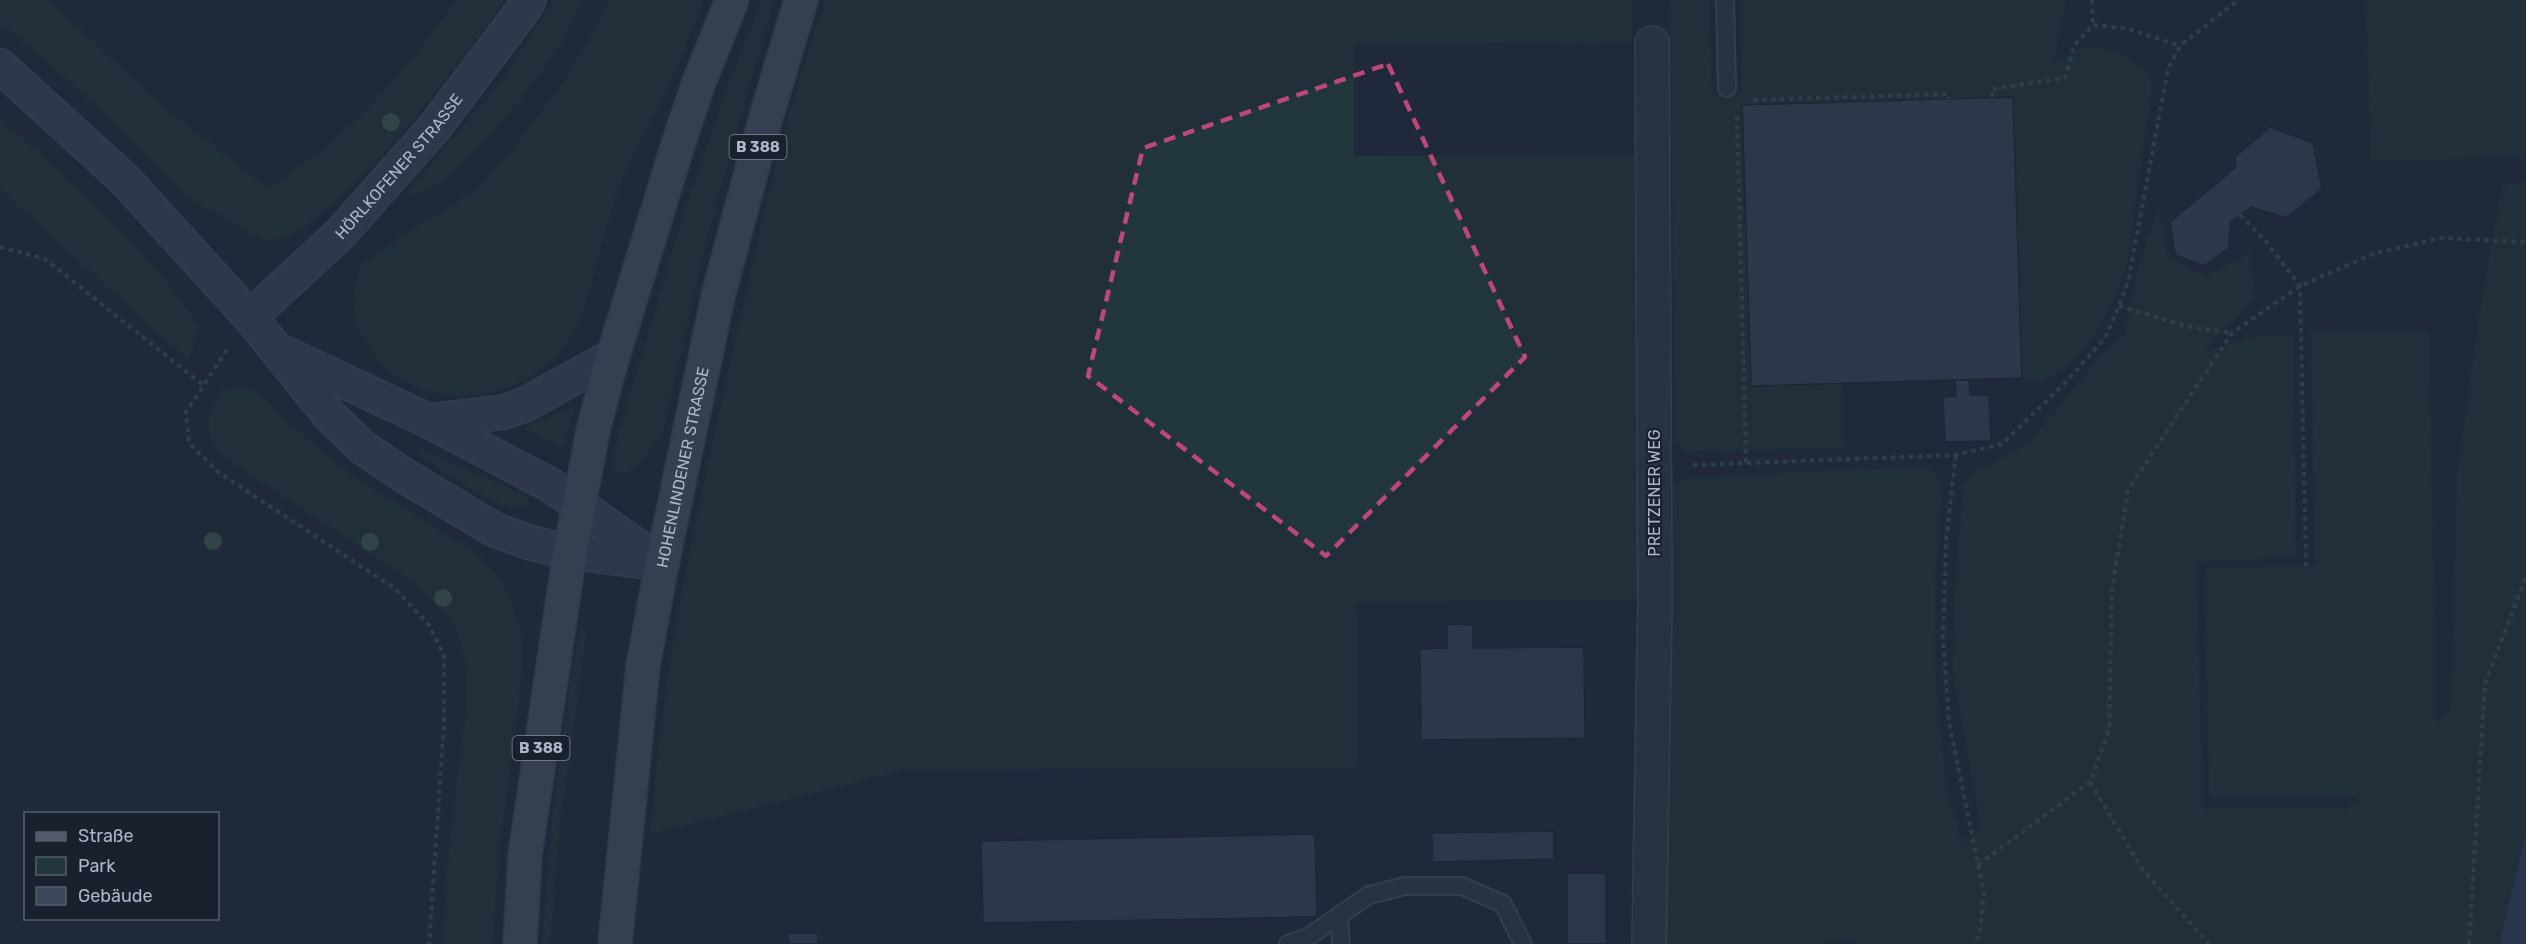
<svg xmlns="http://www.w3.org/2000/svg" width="2526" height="944" font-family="Rubik,sans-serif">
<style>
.green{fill:#22373c}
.water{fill:#324364}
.building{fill:#3b475b;stroke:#1b2331;stroke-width:1.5}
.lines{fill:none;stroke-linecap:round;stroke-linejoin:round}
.lane-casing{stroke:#4e5665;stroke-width:20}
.street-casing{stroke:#4e5665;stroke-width:36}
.secondary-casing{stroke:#4e5665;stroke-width:36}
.primary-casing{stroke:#3d4554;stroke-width:36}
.path{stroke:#3f5459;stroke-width:4;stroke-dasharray:4.5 4.5;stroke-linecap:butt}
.lane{stroke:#333c4b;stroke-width:16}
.street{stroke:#333c4b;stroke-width:33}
.secondary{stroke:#414a5e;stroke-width:33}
.primary{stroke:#515a6b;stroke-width:33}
.tree{fill:#45675a}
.marked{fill:none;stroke:#bc477b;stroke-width:4.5;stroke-dasharray:12 8;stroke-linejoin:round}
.labels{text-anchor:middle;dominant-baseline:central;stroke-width:4.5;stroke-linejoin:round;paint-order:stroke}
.shield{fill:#19212f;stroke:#818999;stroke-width:1.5}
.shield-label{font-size:15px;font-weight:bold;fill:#aeb6c7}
.street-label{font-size:16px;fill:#aeb6c7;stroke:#19212f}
</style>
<rect width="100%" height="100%" fill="#20293b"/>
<path class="green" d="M0,0H48L172,114L265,186C279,185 289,175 300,167C362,122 412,61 457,0H504C472,49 330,236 274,239C255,241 230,219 213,211C208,208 201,208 196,204C173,186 154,160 132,140C90,99 45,60 0,22Z
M555,0H582C574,16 566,34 556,50C535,84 457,182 420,193C416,195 411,193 406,193L500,84Z
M610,0H704C690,33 678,68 662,101C649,127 634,152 623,178C612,205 604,233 597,261C590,289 583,322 565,346C517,411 399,416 363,336C356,321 351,304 355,287C356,280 359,272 361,265L413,229L477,190L507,156L569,75Z
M762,0H774L706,239L664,429C654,444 639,470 622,474L613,469L614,451L684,213L733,72Z
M826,0H1632V42L1354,45V156L1634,155L1639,599L1357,602L1358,767L904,770L650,834C657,762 664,690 677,618C696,517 718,416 741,316C765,210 788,102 826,0Z
M1669,0H1709L1712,96L1742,94L1740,0H2066L2053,65L2082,47L2117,51L2152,76C2150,113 2143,149 2138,186C2134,211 2133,238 2127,263C2118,300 2083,367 2045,380C2038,383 2029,382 2022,382L2013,97L1742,105L1751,386L1843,383L1844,447L1685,452L1676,440Z
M2366,0H2526V157L2371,161Z
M0,119C36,149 191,291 197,329C198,339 192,351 188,360L0,189Z
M2526,181V834L2500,944H1859L1847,941L1810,944H1660L1671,488L1687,478L1924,466L1943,482L1935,573L1936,690L1947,792L1962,843L1981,828L1953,673L1955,591L1963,492L1967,476L1991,465L2031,441L2098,359L2126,333L2138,265L2158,211L2168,257L2205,276L2250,254L2255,298L2204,352L2253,337L2293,336L2296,557L2196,562L2203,809H2348L2361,796L2209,798L2205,568L2315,566L2311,332L2429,330L2436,723L2451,709L2457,478L2477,332L2502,186Z
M243,385L259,392L284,419L348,473L475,552L496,574L511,601L522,637V674L500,843L492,944H443C444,892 450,841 456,790C461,739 481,665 450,620C428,589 393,569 362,548C328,526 293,504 260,481C247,472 220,457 213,444C203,424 211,406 223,389Z
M575,406L563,447L523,429Z
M418,448L523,494L532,506C499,516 444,471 418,453Z
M581,627L586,632L585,642L559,834L550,944H542L553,809L573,664Z"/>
<path class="water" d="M2526,834V944H2500L2501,935Z"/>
<path class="building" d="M2013,97L2022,378L1751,386L1742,105Z
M2270,127L2313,143L2322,189L2286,218L2251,207L2230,223L2229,248L2204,266L2175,255L2170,222L2236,167L2235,157Z
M1955,380H1969L1970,395H1989L1991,441L1945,442L1943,397L1956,396Z
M1447,624L1473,625V648L1584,647L1585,738L1421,740L1420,649L1447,648Z
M1554,831V859L1432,862V833Z
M1315,834L1317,917L983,923L981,841Z
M1567,873H1606V944H1567Z
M788,933H818V944H788Z"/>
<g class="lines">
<g class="lane-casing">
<path id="lane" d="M1725,0L1727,88
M1339,915L1341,944
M1288,944L1308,937L1369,895L1405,886H1462L1503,904L1523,944"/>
</g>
<g class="street-casing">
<path id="street" d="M1649,944L1655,599L1652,43"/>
</g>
<g class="secondary-casing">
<g id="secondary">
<path d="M0,66L124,179L250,317L329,415L362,447L405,476L495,530L531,543L570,552L662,564"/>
<path id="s1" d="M250,317L340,234L434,128L523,10L529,0"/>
<path d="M282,352L429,421L552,486L658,561"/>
<path d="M429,421L504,412L524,405L613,356"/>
</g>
</g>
<g class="primary-casing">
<g id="primary">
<path d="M520,944L525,855L570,552L594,426L613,356L681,135L699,82L732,0"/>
<path id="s2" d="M615,944L643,666L662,564L718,296L766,117L801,0"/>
</g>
</g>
<path class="path" d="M2092,0L2093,25
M1992,97V89L2065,78L2074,46L2093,25L2129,29L2180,46
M1753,100L1948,94L1949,99
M1737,116L1746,463
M2240,215L2264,239L2300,286L2306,567
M0,247L45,259L203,385
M2119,306L2190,327L2232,333
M227,350L186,412L189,443L218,472L394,588L429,625L444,655V724L429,944
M1956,455L1946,541L1943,639L1949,722L1984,893L1980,929L1976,944
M1693,465L1956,455L2002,444L2066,382L2105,338L2119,306L2128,282L2168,69L2180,46L2238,0
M2090,782L2143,870L2209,944
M1978,865L2090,782L2109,730L2112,590L2128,490L2232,333L2300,286L2373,254L2441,238L2526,242
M2469,944L2485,683L2526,577"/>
<use href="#lane" class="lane"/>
<use href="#street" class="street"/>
<use href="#secondary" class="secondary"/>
<use href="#primary" class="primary"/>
</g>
<g class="tree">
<circle cx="391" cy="122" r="9"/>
<circle cx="213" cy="541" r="9"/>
<circle cx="370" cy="542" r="9"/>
<circle cx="443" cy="598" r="9"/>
</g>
<path d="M0 0H2526V944H0ZM1388,64L1525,357L1326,556L1088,376L1143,148Z" fill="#20293b" fill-opacity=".55" fill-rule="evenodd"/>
<path class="marked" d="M1388,64L1525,357L1326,556L1088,376L1143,148Z"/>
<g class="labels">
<g class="shield">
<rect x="729.5" y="135" width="57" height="24" rx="4.5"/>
<rect x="512.5" y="736" width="57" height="24" rx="4.5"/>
</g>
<g class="shield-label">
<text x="758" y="147">B 388</text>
<text x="541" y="748">B 388</text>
</g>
<g class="street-label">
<text stroke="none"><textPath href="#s1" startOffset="212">HÖRLKOFENER STRASSE</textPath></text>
<text stroke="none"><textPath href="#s2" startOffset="482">HOHENLINDENER STRASSE</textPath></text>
<text transform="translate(1654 493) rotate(-90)">PRETZENER WEG</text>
</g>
</g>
<rect x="24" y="812" width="195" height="108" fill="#19212f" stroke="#555d6c" stroke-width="1.5"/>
<rect x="36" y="832" width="30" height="9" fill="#515a6b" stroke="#555d6c" stroke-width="1.5"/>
<text x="78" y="842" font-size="18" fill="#aeb6c7">Straße</text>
<rect x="36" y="857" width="30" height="18" fill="#22373c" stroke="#555d6c" stroke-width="1.5"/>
<text x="78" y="872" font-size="18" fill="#aeb6c7">Park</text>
<rect x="36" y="887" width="30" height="18" fill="#3b475b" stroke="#555d6c" stroke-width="1.5"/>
<text x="78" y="902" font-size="18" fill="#aeb6c7">Gebäude</text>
</svg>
